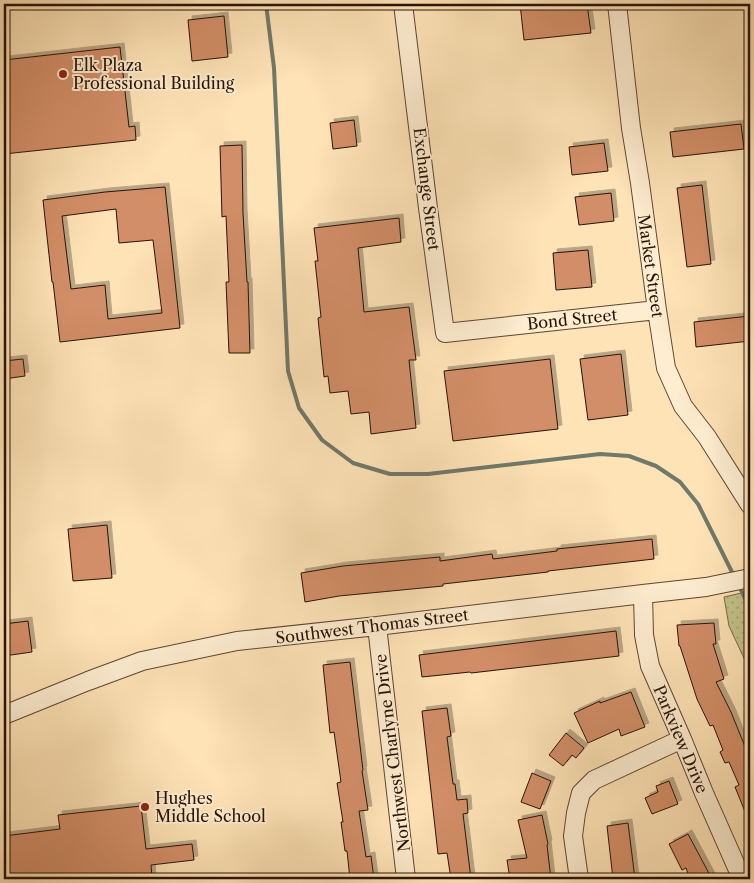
<svg xmlns="http://www.w3.org/2000/svg" width="754" height="883" font-family="'Libre Caslon Text',serif">
<style>
.grass{fill:url(#grass-dots);stroke:#766a48}
.lines{fill:none;stroke-linecap:round;stroke-linejoin:round}
.stream{stroke:#70796a;stroke-width:4}
.building{fill:#d28e68;stroke:#291206;fill-rule:evenodd;filter:url(#shadow)}
.minor-casing{stroke:#5e4632;stroke-width:20}
.minor{stroke:#feedd0;stroke-width:18}
.poi-dot{fill:#8f2418;stroke:#feedd0;stroke-width:2}
.labels{text-anchor:middle;dominant-baseline:central;stroke-width:4;stroke-linejoin:round;paint-order:stroke}
.poi-label{font-size:16px;fill:#291206;stroke:#feedd0;text-anchor:start}
.street-label{font-size:16px;fill:#291206;stroke:#feedd0}
</style>
<defs>
<pattern id="grass-dots" width="8" height="8" patternUnits="userSpaceOnUse" patternTransform="scale(1.25)"><rect width="8" height="8" fill="#c4c38b"/><path d="M2 2h.1M6 6h.1" fill="none" stroke="#a8a676" stroke-width="1.8" stroke-linecap="round"/></pattern>
<filter id="shadow"><feDropShadow dx="4" dy="-4" stdDeviation="0" flood-color="#0004"/></filter>
</defs>
<rect width="100%" height="100%" fill="#fee3b6"/>
<filter id="stains"><feTurbulence type="fractalNoise" baseFrequency=".004" numOctaves="4"/><feColorMatrix values="0 0 0 0 .2 0 0 0 0 .09 0 0 0 0 .02 0 0 0 .5 -.17"/></filter>
<radialGradient id="worn" r=".72"><stop offset=".6" stop-color="#630" stop-opacity="0"/><stop offset="1" stop-color="#630" stop-opacity=".3"/></radialGradient>
<path class="grass" d="M750,591V671L729,626L724,597Z"/>
<g class="lines">
<path class="stream" d="M266,4L274,68L288,371L299,408L322,440L353,463L390,474H428L600,454L629,456L656,466L680,482L698,504L734,576
M738,584L750,609"/>
</g>
<path class="building" d="M520,4H587L591,33L524,40Z
M224,16L228,57L192,61L188,20Z
M120,47L129,127L135,126L136,140L4,154V60Z
M354,120L357,146L333,149L330,123Z
M741,124L744,149L673,157L670,132Z
M604,143L608,171L572,175L569,147Z
M242,145L243,213L247,282H248L250,353H229L226,282H229L226,216L222,217L220,146Z
M702,185L711,264L687,267L677,188Z
M165,187L180,328L60,342L53,282H52L43,200L105,192ZM116,209L119,243L153,240L162,313L108,319L105,285L71,289L62,216Z
M611,193L614,221L579,225L575,197Z
M399,218L401,242L358,248L364,312L409,307L416,360H409L416,428L371,434L369,412L351,414L348,391L330,393L328,376L324,377L318,318L321,317L315,261H318L314,228Z
M588,250L592,287L556,290L553,253Z
M750,316V341L696,347L694,322Z
M621,354L628,415L588,420L580,359Z
M23,359L25,376L4,379V361Z
M550,359L558,429L453,441L444,371Z
M107,525L112,578L73,581L68,529Z
M652,539L654,559L548,571V572L443,584V586L339,596L305,602L301,573L343,566L440,557V561L492,554L493,559L557,551V549Z
M28,621L32,652L4,656V624Z
M714,623L716,644H713L724,679L716,682L731,712L750,759V824L735,787L739,785L729,762L725,763L720,752L723,750L713,725L710,726L697,699L680,646H679L677,625Z
M616,631L619,656L471,673L470,672L422,677L419,655Z
M350,662L363,770L362,771L368,810L359,811L366,857L371,856L374,879H350L347,851H345L341,822H343L337,783L341,782L334,732L330,733L323,665Z
M631,692L645,727L621,736L619,729L588,743L574,713L600,701V703Z
M447,708L451,736L447,737L453,784H455L457,800L467,799L468,813L463,814L471,879H451L447,853L438,854L422,711Z
M566,733L584,748L576,758L572,755L563,766L549,755Z
M532,773L551,781L540,809L521,802Z
M669,781L678,804L652,814L645,798L658,792L656,786Z
M141,806L146,849L192,844L194,860L151,865L152,879H4V836L60,829L58,815Z
M542,815L548,844L547,845L551,879H510L507,860L527,858L518,820Z
M628,823L635,879H613L607,826Z
M688,834L712,879H690L686,868L682,870L669,844Z"/>
<g class="lines">
<g class="minor-casing">
<path id="minor" d="M403,4L428,208L445,333L657,310
M617,4L631,128L640,183L657,310L666,368L683,406L707,437L750,505
M643,594L644,635L650,666L682,739L704,793L742,879
M377,626L406,879
M4,715L88,681L142,661L237,641L377,626L643,594L706,587L750,578
M579,879L573,836L576,813L581,793L594,780L682,739"/>
</g>
<use href="#minor" class="minor"/>
</g>
<g class="poi-dot">
<circle cx="63" cy="74" r="5"/>
<circle cx="145" cy="807" r="5"/>
</g>
<g class="labels">
<g class="poi-label">
<text x="73" y="65">Elk Plaza<tspan x="73" dy="18">Professional Building</tspan></text>
<text x="155" y="798">Hughes<tspan x="155" dy="18">Middle School</tspan></text>
</g>
<g class="street-label">
<text transform="translate(427 189) rotate(83)">Exchange Street</text>
<text transform="translate(651 266) rotate(82)">Market Street</text>
<text transform="translate(572 319) rotate(-6)">Bond Street</text>
<text transform="translate(372 626) rotate(-7)">Southwest Thomas Street</text>
<text transform="translate(681 739) rotate(67)">Parkview Drive</text>
<text transform="translate(392 753) rotate(-97)">Northwest Charlyne Drive</text>
</g>
</g>
<rect width="754" height="883" fill="none" stroke="#fee3b6" stroke-width="20"/>
<rect x="5" y="5" width="744" height="873" fill="none" stroke="#291206" stroke-width="2.5"/>
<rect x="10" y="10" width="734" height="863" fill="none" stroke="#291206"/>
<rect width="100%" height="100%" filter="url(#stains)"/>
<rect width="100%" height="100%" fill="url(#worn)"/>
</svg>
